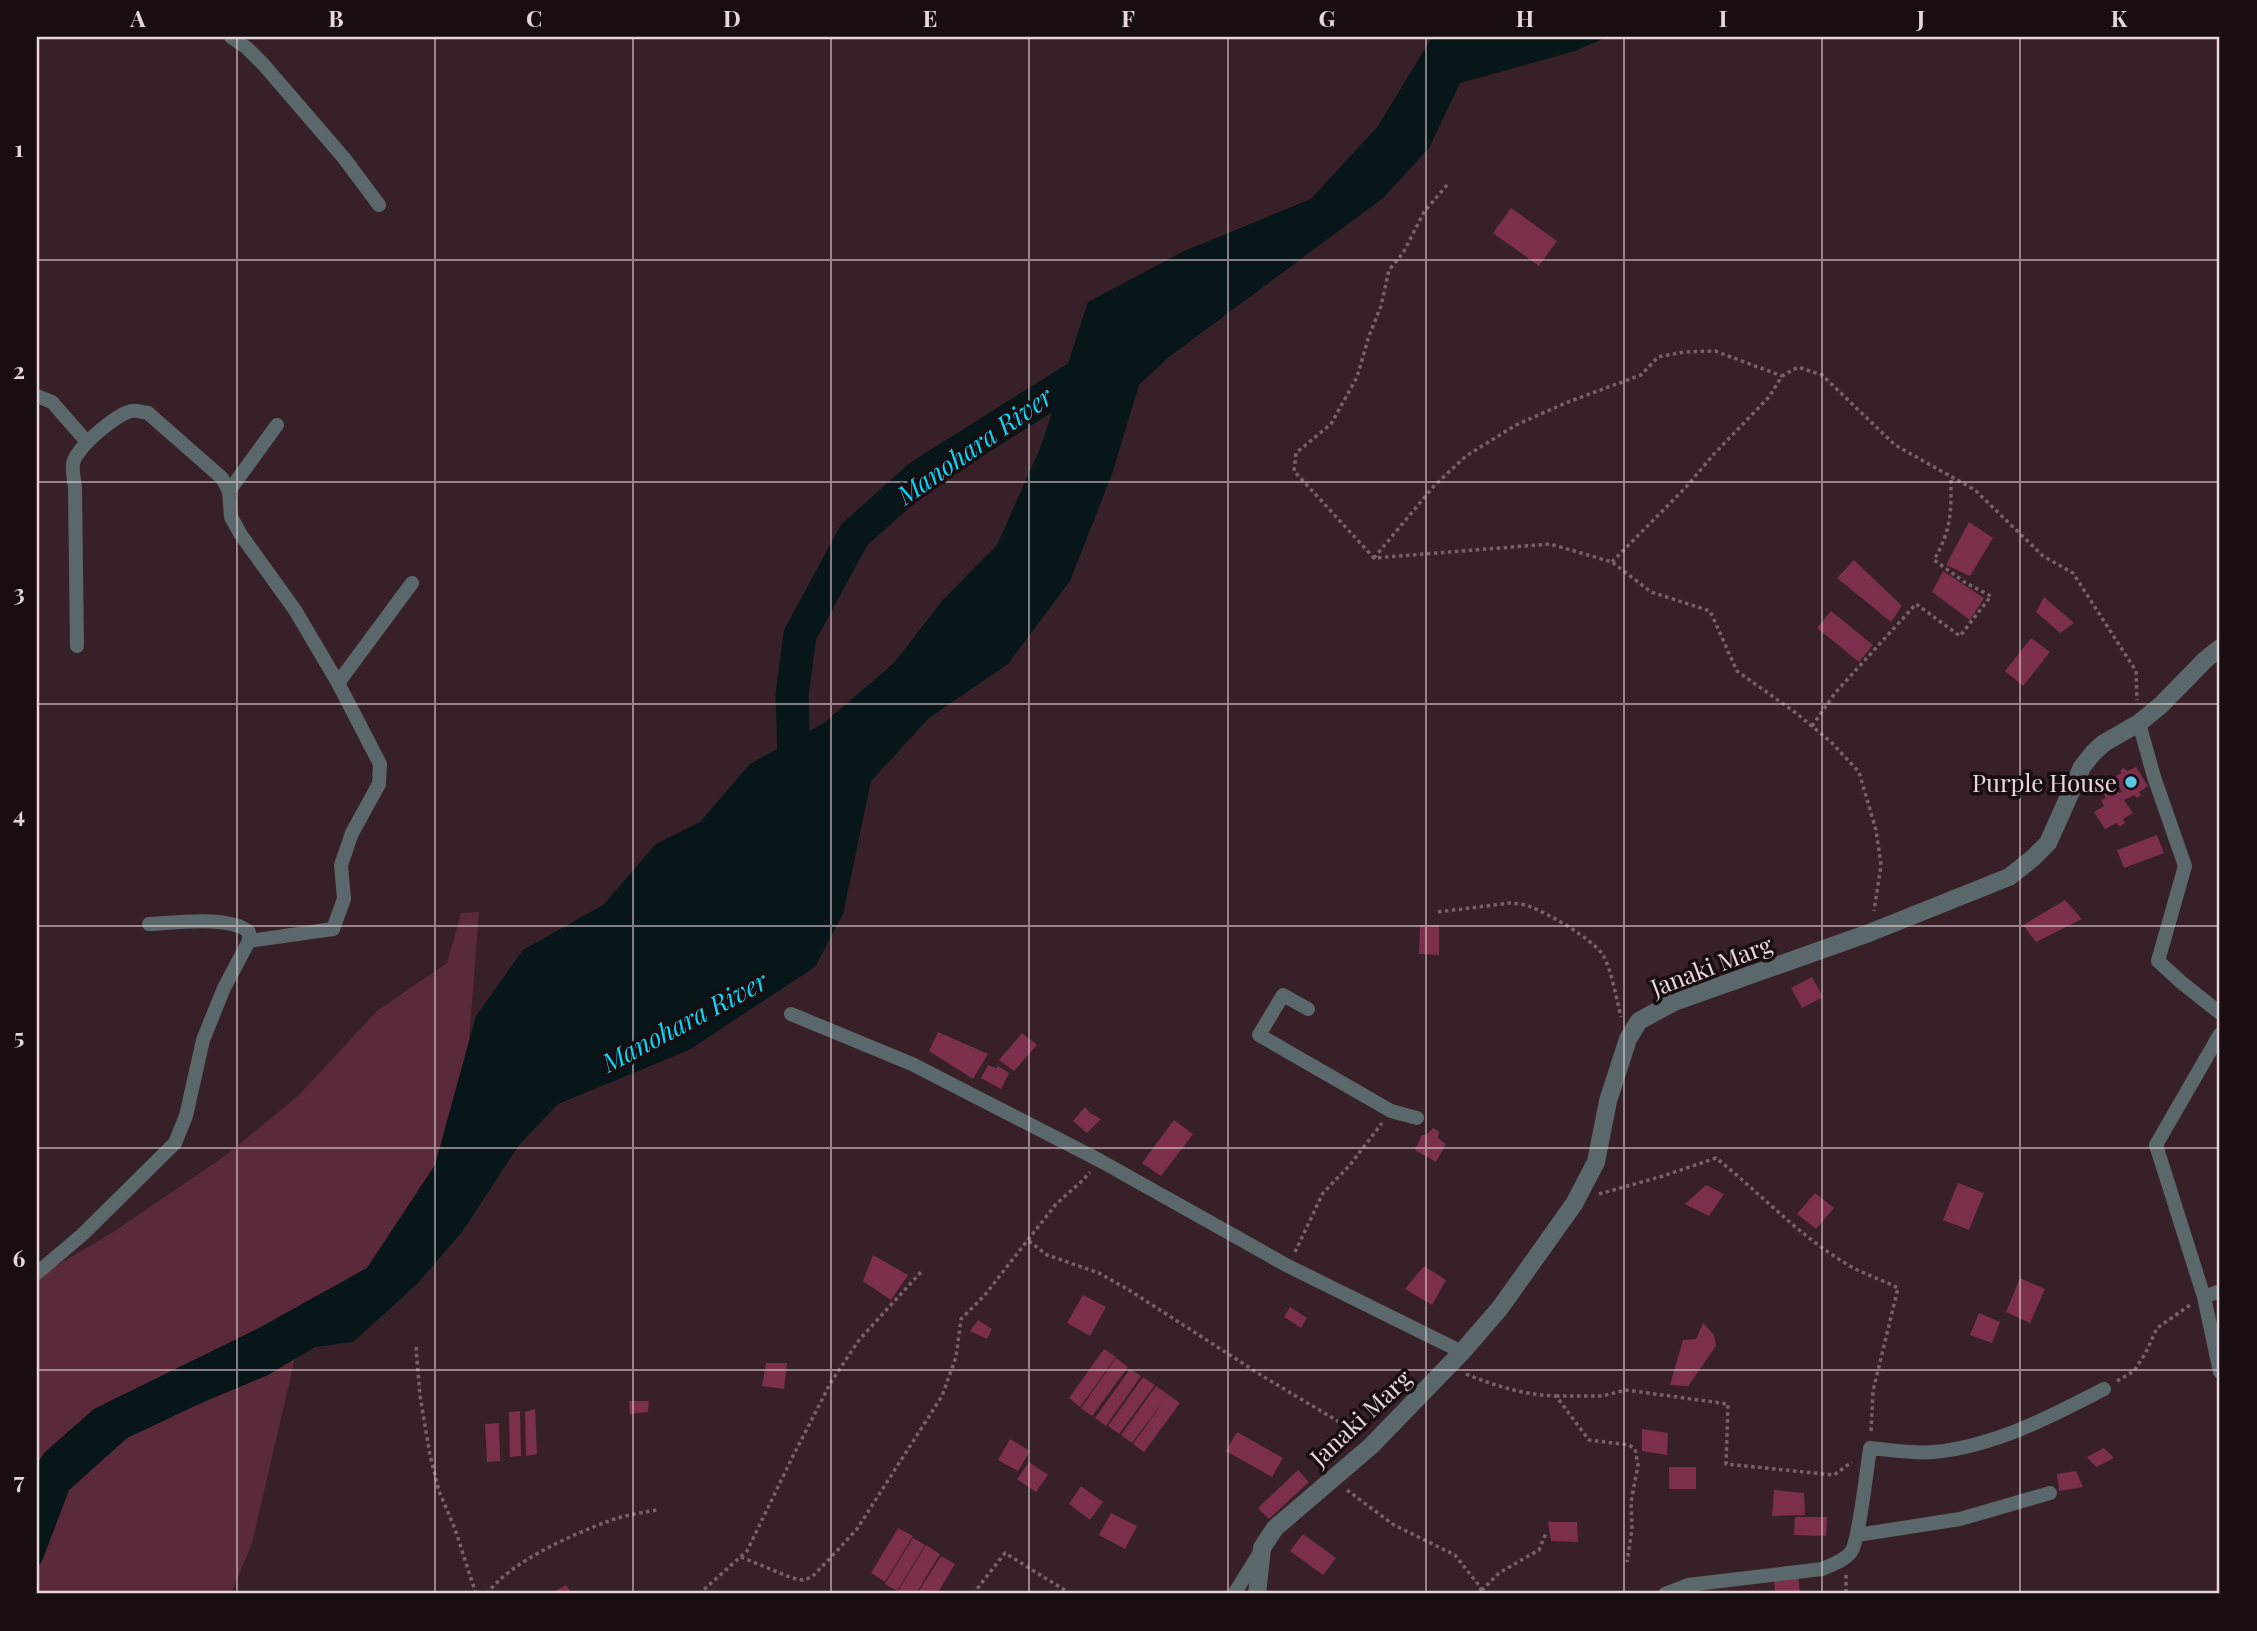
<svg xmlns="http://www.w3.org/2000/svg" width="2257" height="1631" font-family="'Playfair Display',serif">
<style>
.green{fill:#5a2a3b}
.water{fill:#071619}
.lines{fill:none;stroke-linecap:round;stroke-linejoin:round}
.river{stroke:#071619;stroke-width:33}
.building{fill:#7b2f4c}
.path{stroke:#776269;stroke-width:3.5;stroke-dasharray:3.5 3.5;stroke-linecap:butt}
.minor{stroke:#5a686b;stroke-width:14}
.tertiary{stroke:#5a686b;stroke-width:18}
.grid{fill:none;stroke:#e7d6db;stroke-width:2;stroke-opacity:0.55}
.poi-dot{fill:#56c9e1;stroke:#180d11;stroke-width:2.5}
.labels{text-anchor:middle;dominant-baseline:central;stroke-width:7;stroke-linejoin:round;paint-order:stroke}
.poi-label{font-size:24px;fill:#e7d6db;stroke:#180d11;text-anchor:end}
.street-label{font-size:24px;fill:#e7d6db;stroke:#180d11}
.water-label{font-size:26px;font-style:italic;fill:#0bd6f6;stroke:#180d11}
.neatline{fill:none;stroke:#e7d6db;stroke-width:2.5}
.grid-label{font-size:23px;text-anchor:middle;font-weight:bold;fill:#e7d6db}
</style>
<rect width="100%" height="100%" fill="#382028"/>
<path class="green" d="M479,912L469,1041L435,1165L367,1268L259,1328L94,1409L44,1453L37,1464V1277L112,1233L226,1155L298,1096L377,1011L447,963L461,913Z
M295,1358L252,1543L231,1594H37V1568L42,1561L69,1490L127,1438L201,1403L268,1375Z"/>
<path class="water" d="M1432,37H1607L1575,51L1460,83L1429,148L1383,198L1169,357L1139,385L1112,474L1070,581L1008,664L929,718L871,781L843,914L815,967L689,1050L558,1104L519,1145L462,1232L416,1285L353,1342L315,1347L268,1375L201,1403L127,1438L69,1490L42,1561L37,1568V1464L44,1453L94,1409L259,1328L367,1268L435,1165L476,1016L523,950L603,905L656,844L700,822L750,764L824,723L894,663L942,601L997,545L1041,446L1088,302L1182,252L1311,199L1378,126Z"/>
<g class="lines">
<path class="river" d="M803,783L794,761L792,695L800,635L854,535L920,476L1098,364"/>
</g>
<path class="building" d="M1511,208L1557,241L1539,266L1493,233Z
M1969,522L1993,538L1970,576L1946,565Z
M1854,560L1902,606L1891,622L1837,578Z
M1943,571L1984,598L1970,620L1932,592Z
M2044,597L2074,623L2060,633L2036,612Z
M1831,611L1873,645L1859,662L1817,628Z
M2031,638L2050,652L2023,686L2005,671Z
M2136,767L2148,786L2139,792L2141,795L2137,798L2134,795L2124,800L2133,813L2123,819L2125,823L2120,827L2117,823L2105,829L2094,812L2104,806L2101,800L2106,798L2102,791L2113,784L2119,793L2122,792L2113,777L2122,773L2120,771L2123,768L2128,771Z
M2157,835L2164,853L2124,868L2117,850Z
M2065,900L2082,919L2036,942L2023,925Z
M1420,925H1439V955L1419,954Z
M1812,977L1823,997L1802,1008L1791,988Z
M938,1032L988,1054L973,1079L929,1051Z
M1022,1033L1037,1045L1014,1071L999,1060Z
M988,1065L996,1068L998,1066L1009,1073L1001,1089L981,1078Z
M1085,1107L1090,1113L1101,1119L1087,1133L1073,1121Z
M1174,1120L1193,1134L1161,1176L1142,1163Z
M1433,1128L1439,1131L1438,1138L1446,1144L1436,1162L1415,1150L1422,1135H1426Z
M1958,1183L1984,1193L1969,1230L1943,1220Z
M1706,1185L1724,1194L1709,1216L1685,1204Z
M1815,1193L1834,1208L1816,1229L1797,1214Z
M873,1255L908,1275L891,1300L863,1281Z
M1424,1266L1446,1280L1432,1305L1405,1289Z
M2020,1278L2045,1289L2030,1323L2006,1312Z
M1083,1295L1106,1307L1090,1336L1067,1323Z
M1290,1307L1307,1318L1301,1328L1284,1317Z
M1979,1313L2000,1322L1992,1343L1970,1335Z
M978,1320L992,1329L987,1339L970,1331Z
M1703,1323L1714,1335L1716,1346L1688,1386L1670,1385L1683,1340L1696,1339Z
M1104,1349L1116,1357L1080,1407L1069,1398Z
M1116,1358L1128,1367L1092,1416L1081,1408Z
M766,1363H787L784,1389L762,1386Z
M1130,1369L1141,1376L1106,1426L1095,1418Z
M1143,1377L1155,1385L1119,1434L1108,1426Z
M1156,1386L1180,1403L1144,1452L1133,1444L1166,1398L1132,1443L1121,1435Z
M629,1401H649L648,1412L630,1414Z
M535,1409L537,1454L526,1456L525,1412Z
M520,1411L521,1456L510,1457L509,1412Z
M499,1423L500,1461L487,1462L485,1424Z
M1642,1429L1668,1433L1667,1455L1642,1451Z
M1237,1432L1283,1458L1272,1477L1226,1451Z
M1010,1439L1030,1451L1018,1471L998,1460Z
M2104,1448L2114,1458L2096,1467L2087,1457Z
M1029,1462L1048,1475L1036,1492L1017,1479Z
M1669,1467H1696V1489H1669Z
M1298,1470L1309,1482L1269,1519L1258,1508Z
M2076,1471L2083,1487L2059,1491L2057,1474Z
M1081,1486L1103,1502L1090,1520L1069,1504Z
M1774,1490L1804,1493L1805,1515L1772,1516Z
M1111,1513L1137,1526L1125,1549L1099,1535Z
M1795,1517H1827L1826,1536L1794,1535Z
M1548,1522H1577L1578,1542L1551,1541Z
M898,1528L913,1536L885,1582L871,1573Z
M1303,1534L1336,1558L1323,1575L1290,1551Z
M913,1538L925,1545L897,1591L885,1584Z
M926,1545L940,1554L916,1594H904L898,1591Z
M941,1556L955,1564L937,1594H917Z
M1798,1575L1800,1594H1775L1774,1578Z
M566,1585L572,1594H551Z"/>
<g class="lines">
<path class="path" d="M1447,185L1424,212L1403,253L1389,270L1381,306L1369,336L1357,377L1331,424L1296,453L1294,471L1374,558L1550,544L1612,562L1651,592L1710,611L1737,671L1796,713L1831,742L1859,772L1876,830L1881,865L1874,911
M1374,558L1434,486L1466,456L1516,425L1568,402L1641,375L1658,357L1684,352L1715,351L1782,376
M1612,562L1686,487L1714,454L1769,397L1782,376L1798,367L1822,375L1895,445L1975,490L2043,556L2073,573L2136,671L2137,700
M1812,726L1835,693L1916,604L1960,636L1991,596L1966,583L1934,560C1952,528 1951,513 1951,477
M1438,912L1510,903C1517,904 1525,904 1531,907C1551,915 1591,938 1603,955C1611,968 1617,1001 1621,1017
M1599,1194L1663,1176L1716,1158C1759,1192 1797,1234 1845,1263C1862,1274 1881,1279 1898,1288L1873,1391L1871,1432
M1029,1241L1047,1255L1099,1273L1129,1290L1264,1377L1336,1420L1358,1436
M1295,1252L1323,1193L1350,1165L1382,1123
M416,1347L420,1396L430,1455L439,1491L455,1529L476,1594
M1466,1374C1495,1386 1525,1395 1556,1396L1589,1440L1629,1445L1635,1449L1638,1465L1631,1502L1632,1529L1627,1562
M2117,1381L2134,1371L2145,1354L2157,1328L2190,1305
M1556,1396H1602L1626,1390L1728,1404L1726,1464L1834,1475L1852,1462
M1347,1490L1394,1525L1455,1555L1481,1588L1480,1592L1499,1573L1539,1550L1546,1533
M741,1557L792,1578L803,1580L812,1577L833,1555L857,1529L942,1396L956,1357L961,1319L984,1296L1056,1204L1082,1181L1090,1172
M1846,1575V1594
M487,1594C508,1563 573,1534 609,1521C624,1515 641,1513 657,1510
M699,1594L747,1551L792,1458L831,1382L859,1340L921,1272
M973,1594L1005,1553L1071,1594"/>
<path class="minor" d="M231,37L247,48L263,64L344,158L379,205
M37,396L52,402L87,442
M229,491L277,425
M77,646L75,487C74,480 72,470 73,464C75,448 116,415 131,411C136,410 142,412 148,413L222,478L229,491L231,517L241,535L295,610L338,683L380,764L379,784L352,833L341,865L344,899L333,929L249,941
M338,683L412,583
M2139,723L2154,777L2185,866L2158,961L2181,982L2220,1013
M1308,1009L1283,995L1259,1035L1391,1111L1417,1118
M791,1014L912,1064L1099,1160L1288,1266L1462,1352
M2220,1034L2156,1145L2204,1297L2220,1372
M37,1273L83,1234L175,1143L186,1116L203,1040L224,988L249,941V932C230,915 174,923 149,924
M2204,1297L2220,1291
M1857,1535L1960,1519L2050,1493
M1234,1594L1261,1551
M1665,1594L1688,1585L1822,1569C1831,1565 1844,1561 1851,1552C1859,1541 1867,1467 1870,1448C1891,1450 1914,1454 1934,1452C1995,1446 2052,1416 2104,1389"/>
<path class="tertiary" d="M1257,1594L1262,1548L1275,1528L1371,1446L1462,1352L1500,1308L1574,1204L1596,1162L1608,1101L1628,1039L1639,1021L1674,1002L1869,933L2009,877L2033,858L2048,843L2082,767L2093,753L2104,743L2139,723L2161,705L2206,659L2220,648"/>
</g>
<path class="grid" d="M237,37V1594M435,37V1594M633,37V1594M831,37V1594M1029,37V1594M1228,37V1594M1426,37V1594M1624,37V1594M1822,37V1594M2020,37V1594M37,260H2220M37,482H2220M37,704H2220M37,926H2220M37,1148H2220M37,1370H2220"/>
<circle class="poi-dot" cx="2131" cy="782" r="7"/>
<g class="labels">
<g class="poi-label">
<text x="2117" y="782">Purple House</text>
</g>
<g class="street-label">
<text transform="translate(1711 965) rotate(-21)">Janaki Marg</text>
<text transform="translate(1360 1417) rotate(-43)">Janaki Marg</text>
</g>
<g class="water-label">
<text transform="translate(974 445) rotate(-35)">Manohara River</text>
<text transform="translate(684 1021) rotate(-28)">Manohara River</text>
</g>
</g>
<rect width="2257" height="1631" fill="none" stroke="#180d11" stroke-width="77"/>
<rect x="38" y="38" width="2180" height="1554" class="neatline"/>
<g class="grid-label">
<text x="138" y="27">A</text>
<text x="336" y="27">B</text>
<text x="534" y="27">C</text>
<text x="732" y="27">D</text>
<text x="930" y="27">E</text>
<text x="1128" y="27">F</text>
<text x="1327" y="27">G</text>
<text x="1525" y="27">H</text>
<text x="1723" y="27">I</text>
<text x="1921" y="27">J</text>
<text x="2119" y="27">K</text>
<text x="19" y="157">1</text>
<text x="19" y="379">2</text>
<text x="19" y="601">3</text>
<text x="19" y="823">4</text>
<text x="19" y="1045">5</text>
<text x="19" y="1267">6</text>
<text x="19" y="1489">7</text>
</g>
</svg>
